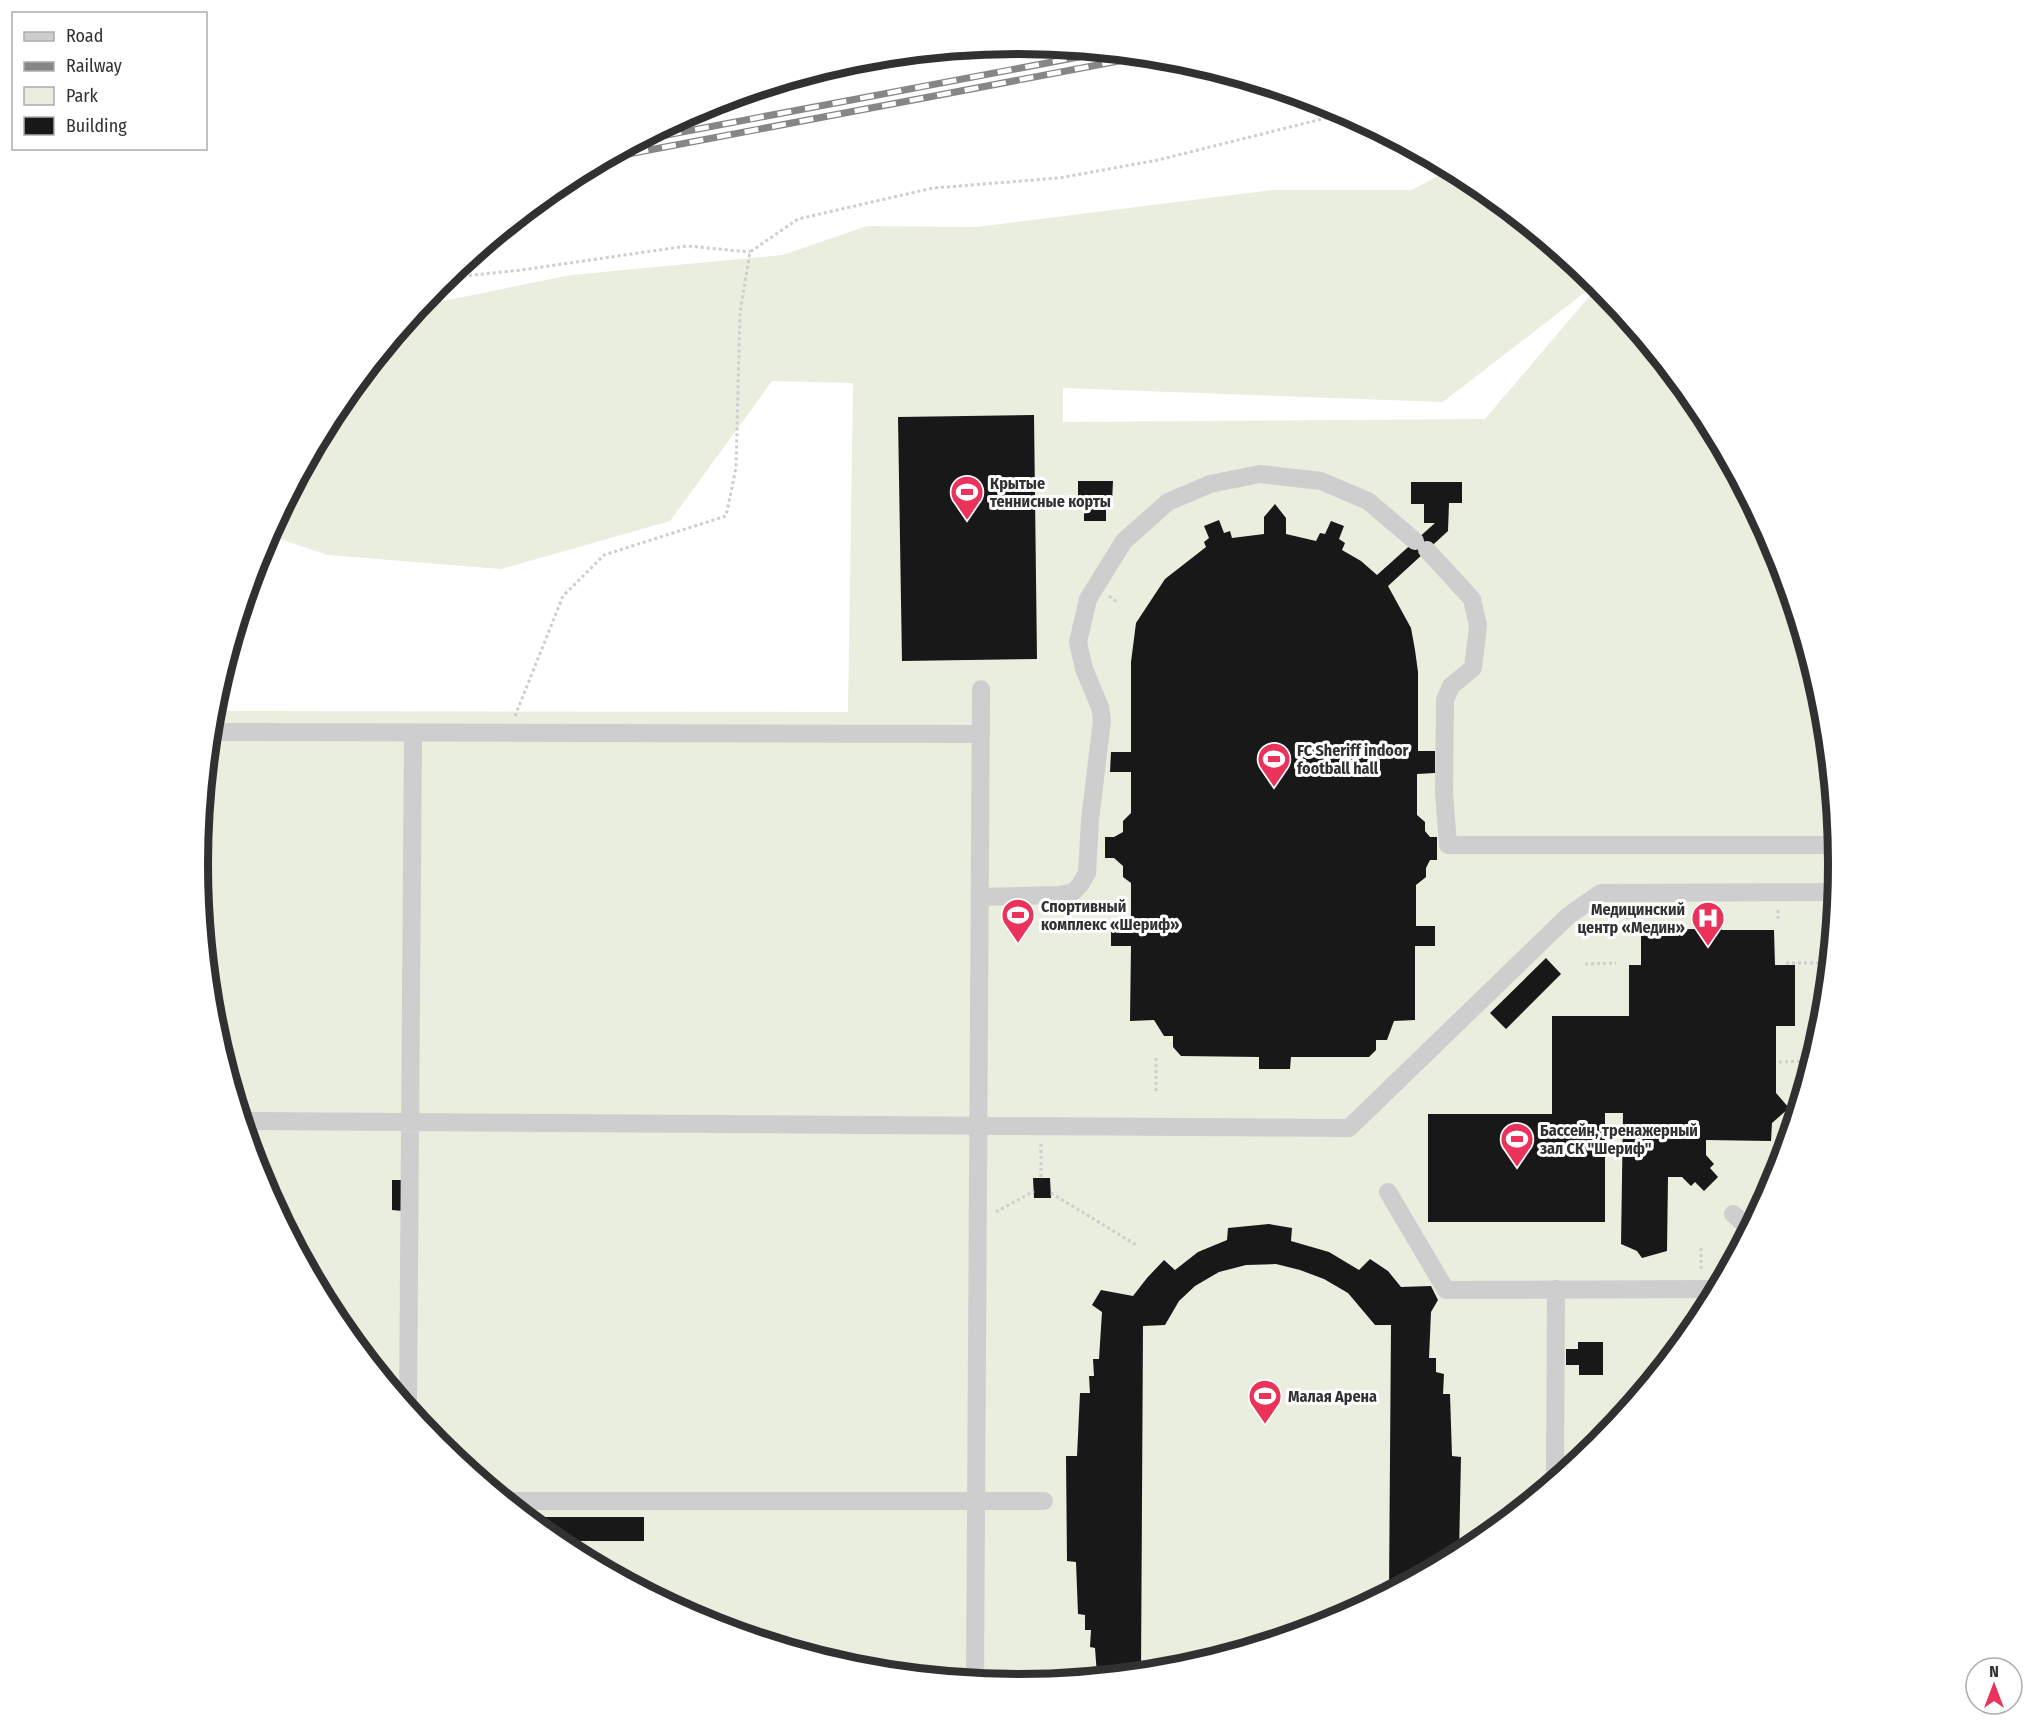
<svg xmlns="http://www.w3.org/2000/svg" width="2036" height="1728" font-family="'Fira Sans Condensed',sans-serif">
<style>
.green{fill:#e9eedf}
.building{fill:#181818}
.lines{fill:none;stroke-linecap:round;stroke-linejoin:round}
.path{stroke:#cecece;stroke-width:3;stroke-dasharray:3 3;stroke-linecap:butt}
.minor{stroke:#cecece;stroke-width:18}
.rail-casing{stroke:#868686;stroke-width:7}
.rail{stroke:#fff;stroke-width:4.5;stroke-dasharray:14;stroke-linecap:butt}
.labels{text-anchor:middle;dominant-baseline:central;stroke-width:6;stroke-linejoin:round;paint-order:stroke}
.poi-label{font-size:16px;font-weight:bold;fill:#313131;stroke:#fff;text-anchor:start}
.rim{fill:none;stroke:#313131;stroke-width:8}
</style>
<rect width="100%" height="100%" fill="#fff"/>
<path class="green" d="M1451,169L1474,182L1597,283L1443,402L1063,388V422L1485,419L1599,285L1700,408L1776,550L1823,704L1838,864L1823,1024L1776,1178L1700,1320L1598,1444L1474,1546L1332,1622L1178,1669L1018,1684L858,1669L704,1622L562,1546L438,1444L336,1320L260,1178L213,1024L198,864L213,711L848,712L853,383L772,381L670,521L501,569L328,555L268,535L336,408L419,306L571,275L783,255L867,226L977,227L1272,190H1412Z"/>
<path class="building" d="M1034,415L1037,659L902,661L898,417Z
M1078,481H1113L1112,502H1106V521H1084V502H1078Z
M1411,482H1462V503H1449L1448,531L1388,586L1411,628L1415,650L1418,672V751H1435V773L1417,774V815L1425,822V831L1430,837H1437V860H1430L1426,868V877L1416,885V926H1435V946H1415V1020L1394,1021L1387,1040H1376V1050L1369,1057H1291L1290,1069H1259V1057L1181,1056L1173,1047V1036H1164L1154,1020L1130,1021L1131,946H1111V925H1131V883L1123,877V866L1114,858H1105V837H1114L1123,832V821L1131,813V772H1110L1111,752H1131V662L1136,623L1165,579L1206,547L1204,542L1209,538L1204,526L1219,520L1224,533L1230,531L1232,538L1264,534V517L1275,504L1286,518V534L1316,541L1320,533L1325,534L1331,521L1344,526L1339,539L1345,543L1342,550L1361,561L1377,575L1435,523H1424V504H1411Z
M1701,919H1714L1722,930H1774L1775,965H1795V1026H1776V1093L1789,1108L1772,1123L1771,1141L1706,1140V1155L1714,1164L1710,1168L1718,1177L1704,1191L1695,1182L1691,1186L1682,1177H1668L1667,1251L1642,1258L1637,1251L1621,1244L1623,1113H1605V1222H1428V1114H1552V1016H1629V965H1641V930L1695,929Z
M1546,958L1561,974L1506,1029L1490,1013Z
M1033,1178H1050L1051,1198H1034Z
M392,1180H403V1211L392,1210Z
M1269,1224L1292,1228L1291,1241L1329,1252L1359,1270L1370,1259L1388,1271L1401,1287L1431,1286L1438,1300L1431,1312L1429,1358H1436V1372L1444,1374L1443,1394H1450L1452,1456L1461,1457L1459,1554L1389,1592L1391,1325H1375L1348,1293L1324,1279L1300,1270L1276,1264L1246,1265L1219,1272L1195,1286L1179,1301L1165,1325L1143,1326L1141,1672L1108,1676L1097,1675L1095,1648L1090,1647L1091,1630H1085V1615L1078,1614L1076,1562L1067,1561L1066,1456H1077L1080,1393H1090L1089,1376H1094L1093,1359H1099L1102,1312L1092,1305L1101,1290L1133,1296L1147,1278L1164,1260L1175,1270L1198,1252L1227,1240L1228,1228Z
M1578,1342H1603V1375H1579V1365H1566V1349H1578Z
M526,1517H644V1541H555Z"/>
<g class="lines">
<path class="path" d="M445,278L521,270L687,246L750,252
M1109,596L1117,602
M515,716L563,596L604,555L726,516L736,468L740,312L750,252L798,219L933,188L1059,178L1158,160L1346,113
M1778,910V919
M1627,911V919
M1587,924L1616,925
M1786,963H1829
M1585,964L1616,963
M1156,1058V1092
M1779,1062L1811,1061
M1791,1099H1800
M1041,1144V1178
M1051,1193L1138,1246
M996,1212L1034,1191
M1701,1248V1272"/>
<path class="minor" d="M1427,550L1472,599L1478,626L1473,668L1451,686L1445,700L1444,793L1448,845H1837
M211,732L981,734
M980,897L1060,895L1073,892L1080,885L1087,873L1090,820L1102,720L1100,707L1084,669L1078,642L1088,599L1124,541L1168,502L1210,484L1260,474L1321,481L1368,501L1415,541
M243,1121L1349,1128L1568,916L1601,893L1836,892
M1388,1192L1446,1290L1717,1289
M1733,1214L1749,1228
M408,1408L413,733
M1555,1479L1556,1289
M507,1501H1044
M975,1680L981,689"/>
<g class="rail-casing">
<path id="rail" d="M640,140L1105,52
M607,158L1145,56"/>
</g>
<use href="#rail" class="rail"/>
</g>
<defs>
<g id="stadium-pin" transform="scale(1.725)"><path d="M0 17L-7.5 6A9.5 9.5 0 1 1 7.5 6Z" fill="#ea325a" stroke="#fff"/><path d="M0-5a6.5 5 0 1 0 0 10a6.5 5 0 1 0 0-10ZM-3.5-1.8h7v3.6h-7Z" fill="#fff"/></g>
<g id="hospital-pin" transform="scale(1.725)"><path d="M0 17L-7.5 6A9.5 9.5 0 1 1 7.5 6Z" fill="#ea325a" stroke="#fff"/><path d="M-5-5h3v3.5h4V-5h3V5h-3V1.5h-4V5h-3Z" fill="#fff"/></g>
</defs>
<g fill-rule="evenodd">
<use href="#stadium-pin" x="967" y="492"/>
<use href="#stadium-pin" x="1274" y="759"/>
<use href="#stadium-pin" x="1018" y="915"/>
<use href="#hospital-pin" x="1708" y="918"/>
<use href="#stadium-pin" x="1517" y="1139"/>
<use href="#stadium-pin" x="1265" y="1396"/>
</g>
<g class="labels">
<g class="poi-label">
<text x="990" y="483">Крытые<tspan x="990" dy="18">теннисные корты</tspan></text>
<text x="1297" y="750">FC Sheriff indoor<tspan x="1297" dy="18">football hall</tspan></text>
<text x="1041" y="906">Спортивный<tspan x="1041" dy="18">комплекс «Шериф»</tspan></text>
<text x="1685" y="909" text-anchor="end">Медицинский<tspan x="1685" dy="18">центр «Медин»</tspan></text>
<text x="1540" y="1130">Бассейн, тренажерный<tspan x="1540" dy="18">зал СК "Шериф"</tspan></text>
<text x="1288" y="1396">Малая Арена</text>
</g>
</g>
<path d="M0 0H2036V1728H0ZM208 864a810 810 0 1 1 1620 0a810 810 0 1 1-1620 0Z" fill="#fff" fill-rule="evenodd"/>
<path class="rim" d="M208 864a810 810 0 1 1 1620 0a810 810 0 1 1-1620 0Z"/>
<rect x="12" y="12" width="195" height="138" fill="#ffffff" stroke="#adadad" stroke-width="1.5"/>
<rect x="24" y="32" width="30" height="9" fill="#cecece" stroke="#adadad" stroke-width="1.5"/>
<text x="66" y="42" font-size="18" fill="#313131">Road</text>
<rect x="24" y="62" width="30" height="9" fill="#868686" stroke="#adadad" stroke-width="1.5"/>
<text x="66" y="72" font-size="18" fill="#313131">Railway</text>
<rect x="24" y="87" width="30" height="18" fill="#e9eedf" stroke="#adadad" stroke-width="1.5"/>
<text x="66" y="102" font-size="18" fill="#313131">Park</text>
<rect x="24" y="117" width="30" height="18" fill="#181818" stroke="#adadad" stroke-width="1.5"/>
<text x="66" y="132" font-size="18" fill="#313131">Building</text>
<g transform="translate(1994 1686)"><circle r="28" fill="#ffffff" stroke="#adadad" stroke-width="1.5"/>
<path d="M0-4.5L10 22L0 15L-10 22Z" fill="#ea325a"/>
<text y="-9" font-size="16" font-weight="bold" text-anchor="middle" fill="#313131">N</text>
</g>
</svg>
